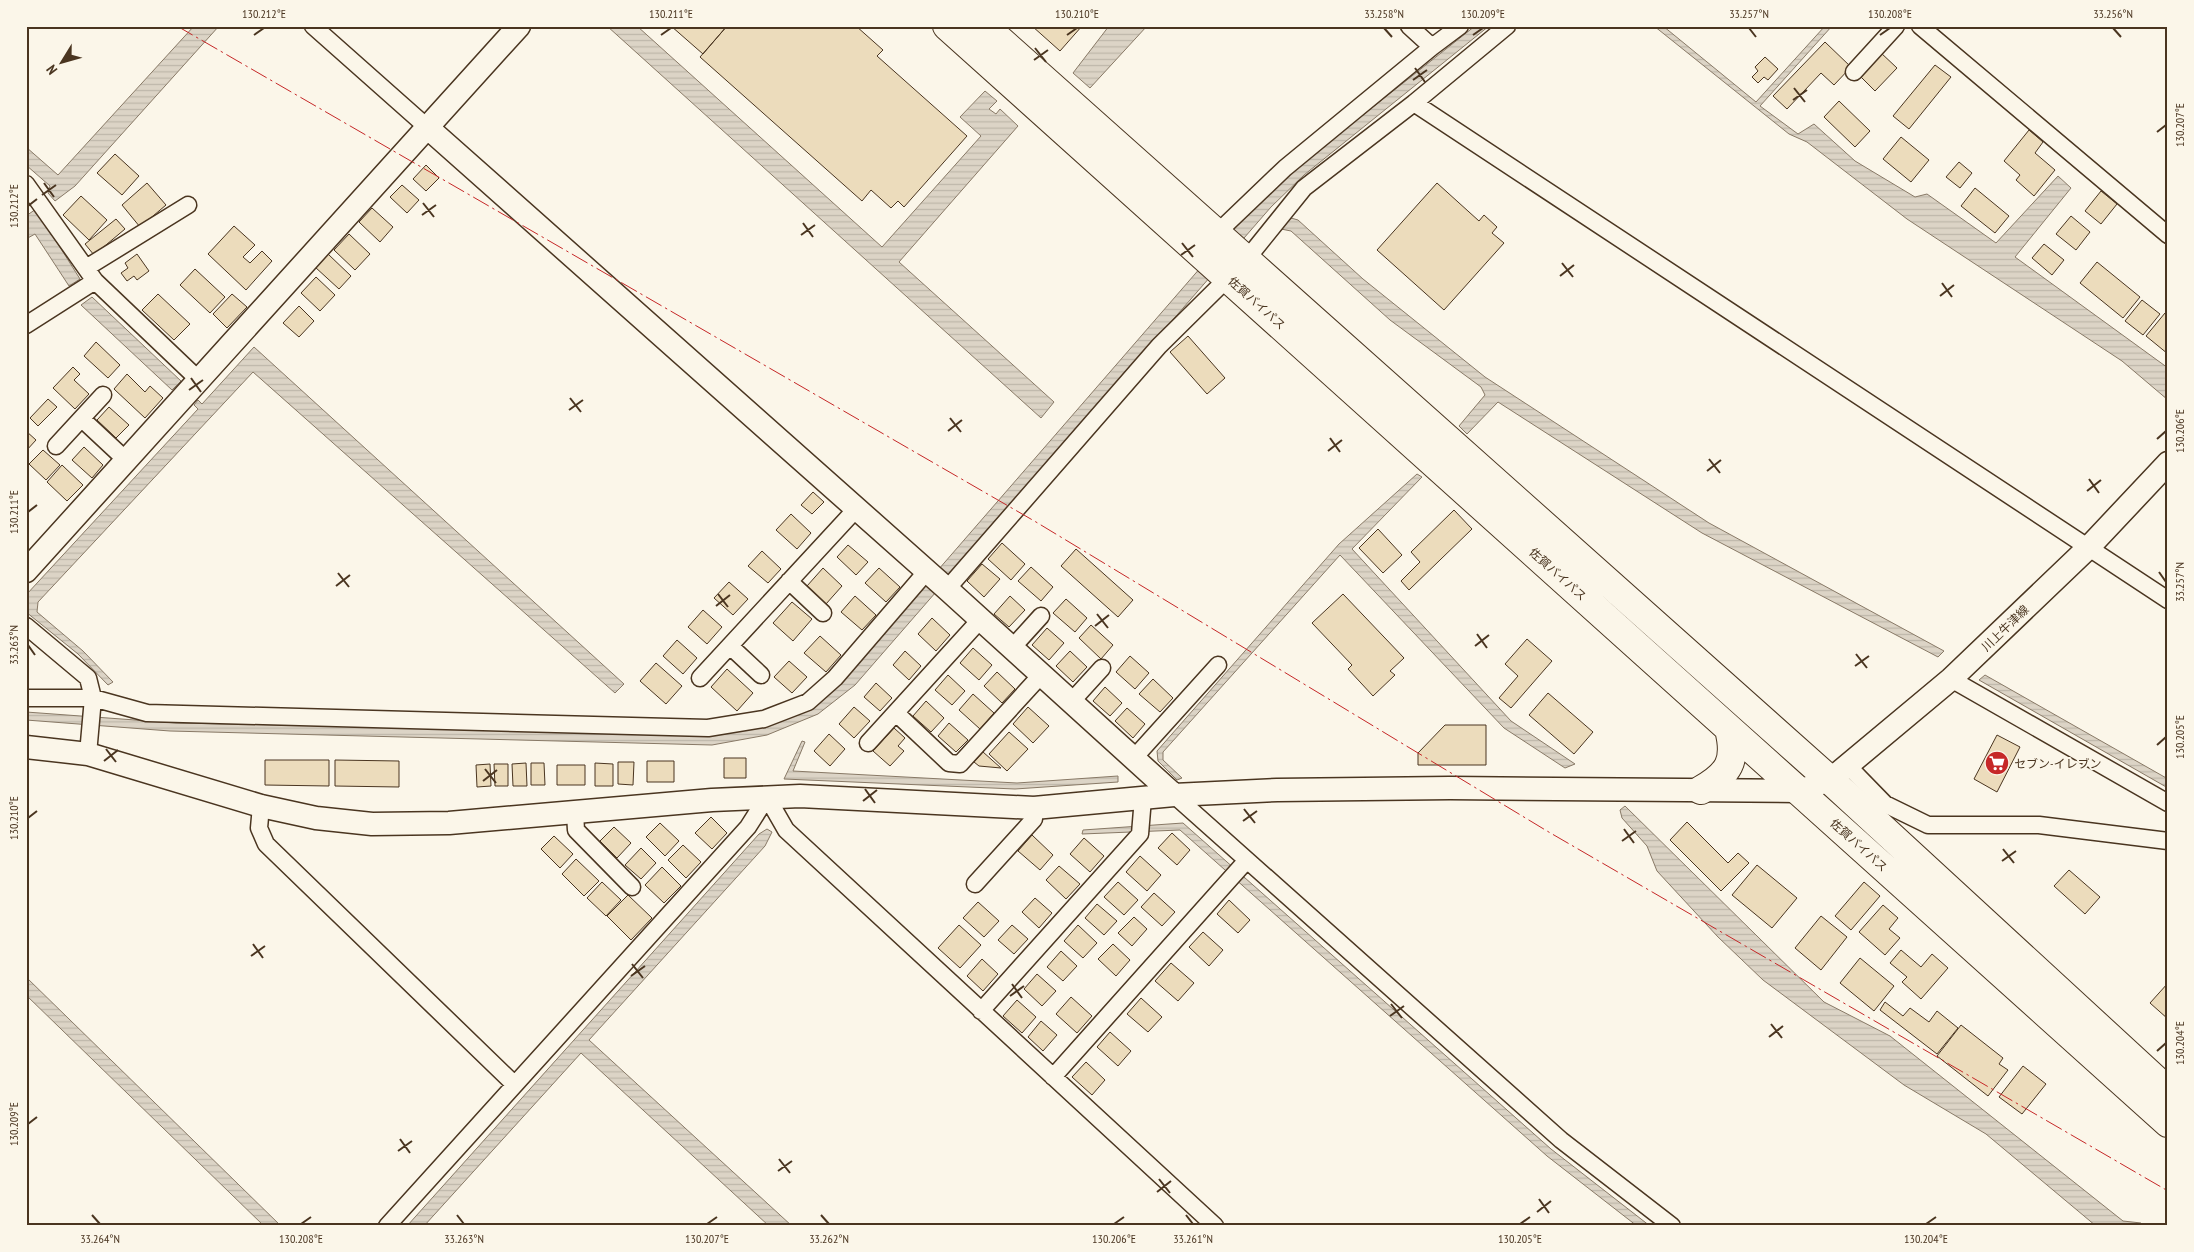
<svg xmlns="http://www.w3.org/2000/svg" width="2194" height="1252" font-family="'PT Sans Narrow','Noto Sans JP',sans-serif">
<style>
.water{fill:url(#water-rules);stroke:#887966}
.building{fill:#ecdcbc;stroke:#4a3520}
.lines{fill:none;stroke-linecap:round;stroke-linejoin:round}
.street-casing{stroke:#4a3520;stroke-width:19}
.secondary-casing{stroke:#4a3520;stroke-width:25}
.highway-casing{stroke:#4a3520;stroke-width:30}
.street{stroke:#fbf6e9;stroke-width:16}
.secondary{stroke:#fbf6e9;stroke-width:22}
.highway{stroke:#fbf6e9;stroke-width:28}
.power{stroke:#c62828;stroke-width:1;stroke-dasharray:18 4 2.5 4;stroke-linecap:butt}
.ticks{fill:none;stroke:#4a3520;stroke-width:2}
.labels{text-anchor:middle;dominant-baseline:central;stroke-width:4;stroke-linejoin:round;paint-order:stroke}
.street-label{font-size:12px;fill:#4a3520;stroke:#fbf6e9}
.poi-label{font-size:12px;fill:#4a3520;stroke:#fbf6e9;text-anchor:start}
.neatline{fill:none;stroke:#4a3520;stroke-width:2}
.ticks-label{font-size:12px;text-anchor:middle;fill:#4a3520}
</style>
<defs>
<pattern id="water-rules" width="6" height="5" patternUnits="userSpaceOnUse" patternTransform="scale(1.25)"><rect width="6" height="5" fill="#dcd4c6"/><path d="M0 2.5h6" fill="none" stroke="#beb7aa"/></pattern>
</defs>
<rect width="100%" height="100%" fill="#fbf6e9"/>
<path class="water" d="M194,26H219L75,186L55,201L48,193L50,186L26,165V147L58,175Z
M607,26H637L882,247L981,136L960,117L985,91L997,101L989,109L996,114L1000,109L1018,126L899,262L1054,402L1041,418Z
M1109,26H1147L1090,88L1073,73Z
M1475,26H1489L1304,175L1271,207L855,685L818,714L767,735L712,745L170,731L26,720V712L176,723L711,733L767,724L846,676L1261,198L1296,168Z
M1654,26H1663L1756,102L1825,26H1832L1760,106L1798,134L1814,124L1855,161L1915,197L1927,194L1996,243L2058,176L2071,188L2015,257L2168,368V400L2122,361L1907,219L1807,142L1789,134Z
M36,209L80,279L69,286L35,234L26,239V216Z
M1291,218L1298,220L1363,279L1485,377L1709,523L1944,651L1938,657L1702,533L1498,402L1467,434L1459,426L1485,395L1481,387L1390,320L1291,231L1281,229Z
M92,297L181,381L172,390L81,305Z
M254,347L624,684L615,693L253,372L38,602L37,612L83,651L113,682L108,685L78,654L26,612V595L198,409L194,405L198,400L202,404Z
M1417,474L1422,477L1352,549L1511,721L1575,764L1565,768L1504,728L1340,555L1163,752V760L1182,778L1177,780L1158,761L1157,751L1339,544Z
M1985,675L2168,779V788L1979,680Z
M802,741L805,742L793,771L1017,783L1118,776V782L1015,789L784,779Z
M1625,806L1824,1002L1890,1036L2123,1221L2141,1223L2144,1226H2096L1986,1134L1904,1085L1763,980L1718,937L1657,871L1647,846L1622,818L1620,810Z
M1183,823L1551,1149L1650,1226H1637L1547,1156L1180,830L1082,834L1083,830Z
M767,829L772,832L765,846L589,1040L792,1226H769L581,1053L424,1226H407L759,834Z
M26,977L281,1226H264L26,995Z"/>
<path class="building" d="M671,26H727L703,54Z
M727,26H856L883,50L877,56L967,136L904,207L898,201L891,208L871,190L862,201L700,57Z
M1032,26H1082L1060,51Z
M1825,42L1851,67L1834,85L1821,73L1787,109L1773,96Z
M1880,52L1897,68L1875,91L1858,74Z
M1765,57L1778,69L1768,80L1764,77L1758,83L1752,77L1758,71L1755,67Z
M1935,65L1951,77L1909,129L1893,116Z
M1839,101L1870,131L1855,147L1824,117Z
M2029,130L2043,142L2035,153L2055,170L2034,196L2016,180L2020,175L2004,161Z
M1901,137L1929,160L1911,182L1883,159Z
M115,154L139,176L122,195L97,173Z
M1959,162L1972,173L1960,188L1946,177Z
M426,165L439,178L426,191L413,179Z
M147,183L166,205L140,227L122,205Z
M1437,183L1479,221L1484,215L1497,227L1492,233L1504,243L1444,310L1377,250Z
M402,185L419,200L407,213L390,197Z
M1975,188L2009,216L1995,233L1961,206Z
M2101,191L2117,204L2101,224L2085,211Z
M81,196L107,220L89,240L63,215Z
M372,208L393,227L380,242L359,222Z
M2071,216L2090,232L2076,250L2056,234Z
M116,219L125,229L94,255L85,244Z
M234,226L255,245L243,257L250,263L262,251L272,261L246,290L208,254Z
M349,234L370,254L355,270L334,250Z
M2044,244L2064,260L2052,275L2032,258Z
M137,254L149,271L137,280L134,276L127,281L121,273L128,268L125,263Z
M328,254L351,276L339,289L315,267Z
M2097,262L2140,297L2123,318L2080,283Z
M195,269L225,297L210,313L180,285Z
M316,277L335,295L320,311L301,293Z
M158,294L190,324L174,340L142,310Z
M232,294L247,307L227,328L213,314Z
M2142,300L2160,314L2143,335L2125,321Z
M299,306L314,321L299,337L283,323Z
M2165,313L2168,316V354L2146,336Z
M1188,336L1225,378L1207,394L1170,352Z
M96,342L120,365L108,378L84,356Z
M73,367L80,374L74,380L89,394L75,409L53,388Z
M127,374L145,392L150,386L163,398L145,418L114,389Z
M48,399L57,407L38,426L30,418Z
M109,407L129,425L116,438L97,420Z
M26,431L36,440L26,451Z
M84,447L103,465L92,478L72,460Z
M43,450L60,465L46,480L29,464Z
M62,465L83,485L67,501L47,482Z
M813,492L824,502L812,514L801,505Z
M1454,510L1472,529L1409,590L1401,581L1420,562L1411,552Z
M791,514L811,533L797,549L776,530Z
M1378,529L1402,555L1383,573L1359,548Z
M1002,543L1025,564L1011,580L988,559Z
M848,545L868,562L856,575L837,557Z
M1076,549L1133,600L1118,617L1061,566Z
M762,551L781,569L768,583L748,566Z
M982,564L1000,579L984,597L967,581Z
M1031,567L1053,587L1041,601L1018,581Z
M823,568L842,586L826,604L807,586Z
M879,568L900,587L886,602L865,583Z
M729,582L748,599L733,615L714,598Z
M1343,594L1404,658L1390,671L1395,675L1373,696L1348,669L1352,665L1312,623Z
M855,596L876,615L862,630L841,612Z
M1010,596L1025,610L1009,627L994,614Z
M1066,599L1087,618L1075,632L1053,613Z
M792,602L812,619L793,641L773,623Z
M703,610L722,627L707,644L688,627Z
M932,618L950,635L936,651L918,634Z
M1091,625L1113,645L1101,659L1079,638Z
M1047,628L1064,643L1049,660L1032,645Z
M820,636L841,655L826,672L804,653Z
M1527,639L1552,661L1511,708L1499,698L1518,676L1505,664Z
M677,640L697,658L683,674L663,656Z
M973,648L992,665L979,680L960,663Z
M905,651L921,666L909,680L893,665Z
M1070,651L1087,667L1073,682L1056,666Z
M1130,656L1149,673L1135,689L1116,672Z
M789,661L807,677L792,693L774,677Z
M656,663L682,686L666,704L640,681Z
M727,669L753,693L737,711L711,687Z
M997,672L1015,689L1002,703L984,686Z
M948,675L965,691L952,705L935,690Z
M1153,679L1173,698L1160,712L1139,694Z
M876,683L892,698L880,711L864,697Z
M1105,687L1122,703L1110,716L1093,701Z
M1548,693L1593,732L1574,754L1529,715Z
M973,694L994,713L980,729L959,710Z
M926,701L944,718L931,732L913,716Z
M854,707L870,721L854,738L839,724Z
M1028,707L1049,726L1033,743L1013,724Z
M1127,708L1145,724L1133,738L1115,721Z
M949,723L968,740L956,752L938,736Z
M1445,725H1486V765H1418V753Z
M894,728L905,738L898,746L904,751L890,766L873,751Z
M1009,732L1028,749L1007,771L989,754Z
M829,734L845,749L830,766L814,751Z
M1997,735L2020,747L1997,792L1974,779Z
M983,752L1001,768L979,766L974,762Z
M724,758H746V778H724Z
M265,760H329V786L265,785Z
M335,760L399,761V787L335,786Z
M647,761H674V782H647Z
M618,762H634L633,785L618,784Z
M526,763L527,786H513L512,764Z
M531,763H544L545,785H531Z
M595,763L613,764V786H595Z
M490,764L491,786L477,787L476,765Z
M494,764H508V786H495Z
M557,765H585V785H557Z
M711,817L727,833L712,849L695,833Z
M1687,822L1728,863L1738,853L1749,863L1721,891L1670,840Z
M660,823L679,841L665,856L646,837Z
M614,827L631,843L617,858L600,841Z
M1172,833L1190,850L1177,865L1158,848Z
M1032,835L1053,855L1040,870L1018,851Z
M554,836L573,854L560,868L541,849Z
M1084,838L1104,856L1090,872L1070,854Z
M683,845L701,862L686,878L668,860Z
M641,848L656,863L641,879L625,865Z
M1140,856L1161,875L1147,891L1126,872Z
M576,859L599,881L584,896L562,874Z
M1757,865L1797,898L1772,928L1732,895Z
M1059,866L1080,884L1066,899L1046,880Z
M662,867L681,886L664,903L645,885Z
M2069,870L2100,897L2085,914L2054,886Z
M602,882L621,900L606,916L587,898Z
M1118,882L1138,900L1124,915L1104,897Z
M1864,882L1880,896L1851,930L1835,916Z
M1154,893L1175,912L1162,926L1141,907Z
M628,895L652,918L631,940L607,916Z
M1035,898L1052,913L1039,928L1022,912Z
M1229,900L1250,920L1238,933L1217,914Z
M978,902L999,921L984,937L963,918Z
M1097,904L1117,921L1104,935L1085,918Z
M1883,905L1898,918L1889,929L1900,938L1885,955L1859,932Z
M1821,916L1847,937L1821,970L1795,948Z
M1134,917L1147,929L1132,946L1118,933Z
M959,925L981,945L960,968L938,948Z
M1012,925L1028,939L1014,954L998,940Z
M1078,925L1097,943L1083,958L1064,941Z
M1203,932L1223,950L1209,966L1189,947Z
M1113,944L1130,960L1116,976L1098,959Z
M1901,950L1921,967L1932,954L1948,968L1921,999L1902,982L1907,977L1890,963Z
M1061,951L1077,966L1063,981L1047,967Z
M1860,958L1894,986L1874,1011L1840,983Z
M982,959L998,974L983,991L967,976Z
M1171,963L1194,983L1178,1001L1155,981Z
M1037,974L1056,991L1042,1006L1024,989Z
M2168,983V1019L2150,1003Z
M1071,997L1092,1016L1077,1033L1056,1014Z
M1141,998L1162,1017L1148,1032L1127,1014Z
M1017,1000L1036,1017L1022,1033L1003,1016Z
M1885,1002L1903,1016L1910,1008L1929,1022L1937,1011L1958,1028L1937,1054L1880,1010Z
M1041,1021L1057,1035L1043,1051L1028,1037Z
M1961,1025L2003,1058L1999,1064L2008,1070L1988,1096L1937,1056Z
M1110,1032L1131,1051L1118,1066L1097,1047Z
M1086,1062L1105,1080L1092,1095L1072,1077Z
M2023,1066L2046,1084L2022,1114L1999,1097Z"/>
<g class="lines">
<g class="street-casing">
<path id="street" d="M313,26L428,128
M1409,26L1432,47L1460,26
M1920,26L2168,235
M1854,72L1896,26
M1414,103L2168,600
M26,184L95,281L200,381
M1216,234L1285,168L1432,47
M86,268L188,205
M26,325L95,281
M82,419L127,461
M56,446L103,395
M789,581L823,613
M947,589L1159,346L1246,260L1304,188L1414,103L1507,26
M26,626L88,678L93,698L88,754
M730,646L761,675
M1012,648L1041,616
M700,678L856,509
M1951,679L2168,803
M26,698H93L147,713L708,728L764,719L808,702L835,678L927,571
M1071,702L1102,668
M896,713L949,763L960,764L1041,675
M868,743L980,620
M1133,759L1218,665
M1848,766L1885,804L1928,825H2039L2168,841
M1174,795L1561,1140L1672,1226
M261,806L259,828L266,844L514,1084
M575,813L576,830L632,887
M975,884L1034,819V808
M981,1011L1140,834L1143,798
M1053,1077L1247,860
M387,1226L748,827L767,797L786,830L1215,1226"/>
</g>
<g class="secondary-casing">
<path id="secondary" d="M428,128L947,589L1174,795
M26,571L519,26
M26,747L88,754L261,806L316,818L372,824L449,823L712,800L800,796L1034,808L1174,795L1277,790L1450,788L1799,791L1830,780L1951,679L2089,547L2168,463"/>
</g>
<g class="highway-casing">
<path id="highway" d="M947,26L2168,1123
M984,26L1830,780L2168,1091
M1701,790C1729,774 1737,761 1729,729"/>
</g>
<use href="#street" class="street"/>
<use href="#secondary" class="secondary"/>
<use href="#highway" class="highway"/>
<path class="power" d="M177,26L1036,522L1547,831L2168,1191"/>
</g>
<path class="ticks" d="M1384,28L1392,37M1749,28L1756,37M2113,28L2121,37M254,35L264,28M661,35L671,28M1067,35L1077,28M1473,35L1483,28M1880,35L1890,28M1035,48L1046,62M1034,60L1048,50M1415,68L1425,82M1413,80L1427,70M1794,88L1805,102M1793,100L1807,90M2157,132L2166,125M44,183L54,197M42,195L56,185M423,203L434,217M28,206L37,199M422,215L436,205M803,223L813,237M801,235L815,225M1182,243L1193,257M1181,255L1195,245M1562,263L1573,277M1560,276L1574,265M1942,283L1952,297M1940,296L1954,285M191,378L201,392M189,390L203,380M570,398L581,412M569,410L583,400M950,418L961,432M948,431L962,420M1330,438L1340,452M2157,439L2166,431M1328,451L1342,440M1709,459L1720,473M1707,471L1721,460M2089,479L2099,493M2087,491L2101,480M28,512L37,505M2159,572L2166,582M338,573L349,587M336,586L350,575M718,594L728,607M716,606L730,595M1097,614L1108,628M1095,626L1109,615M1477,634L1487,648M28,645L35,655M1475,646L1489,635M1856,654L1867,668M1855,666L1869,656M2157,745L2166,737M106,749L116,762M104,761L118,750M485,769L496,783M483,781L497,770M865,789L875,803M863,801L877,790M1244,809L1255,823M28,818L37,811M1243,821L1257,811M1624,829L1634,843M1622,841L1636,831M2003,849L2014,863M2002,861L2016,851M253,944L263,958M251,956L265,946M632,964L643,978M631,976L645,966M1012,984L1022,998M1010,996L1024,986M1391,1004L1402,1018M1390,1016L1404,1006M1771,1024L1782,1038M1769,1037L1783,1026M2157,1051L2166,1043M28,1124L37,1117M400,1139L410,1153M398,1151L412,1141M779,1159L790,1173M778,1171L792,1161M1159,1179L1170,1193M1157,1192L1171,1181M1539,1199L1549,1213M1537,1212L1551,1201M92,1215L100,1224M457,1215L464,1224M821,1215L829,1224M1186,1215L1193,1224M301,1224L311,1217M707,1224L717,1217M1114,1224L1124,1217M1520,1224L1530,1217M1926,1224L1936,1217"/>
<defs>
<g id="supermarket-disc" transform="scale(1.25)"><circle r="9.5" fill="#c62828" stroke="#fbf6e9"/><path d="M-6-5.5h2.5l.6 2H6L4.5 2H-2.5L-4.4-4H-6ZM-1.5 3.2a1.3 1.3 0 1 0 .1 0ZM3 3.2a1.3 1.3 0 1 0 .1 0Z" fill="#fff"/></g>
</defs>
<g fill-rule="evenodd">
<use href="#supermarket-disc" x="1997" y="763"/>
</g>
<g class="labels">
<g class="street-label">
<text transform="translate(1257 303) rotate(42)">佐賀バイパス</text>
<text transform="translate(1558 574) rotate(42)">佐賀バイパス</text>
<text transform="translate(2005 628) rotate(-44)">川上牛津線</text>
<text transform="translate(1859 845) rotate(42)">佐賀バイパス</text>
</g>
<g class="poi-label">
<text x="2014" y="763">セブン-イレブン</text>
</g>
</g>
<rect width="2194" height="1252" fill="none" stroke="#fbf6e9" stroke-width="55"/>
<g transform="translate(62 62) rotate(233)" stroke="#fbf6e9" stroke-width="4" paint-order="stroke">
<path d="M0-4L9 19L0 12L-9 19Z" fill="#4a3520"/>
<text y="-8" font-size="14" font-weight="bold" text-anchor="middle" fill="#4a3520">N</text>
</g>
<rect x="28" y="28" width="2138" height="1196" class="neatline"/>
<g class="ticks-label">
<text x="264" y="18">130.212°E</text>
<text x="671" y="18">130.211°E</text>
<text x="1077" y="18">130.210°E</text>
<text x="1384" y="18">33.258°N</text>
<text x="1483" y="18">130.209°E</text>
<text x="1749" y="18">33.257°N</text>
<text x="1890" y="18">130.208°E</text>
<text x="2113" y="18">33.256°N</text>
<text transform="translate(2180 125) rotate(-90)" y="4">130.207°E</text>
<text transform="translate(14 206) rotate(-90)" y="4">130.212°E</text>
<text transform="translate(2180 431) rotate(-90)" y="4">130.206°E</text>
<text transform="translate(14 512) rotate(-90)" y="4">130.211°E</text>
<text transform="translate(2180 582) rotate(-90)" y="4">33.257°N</text>
<text transform="translate(14 645) rotate(-90)" y="4">33.263°N</text>
<text transform="translate(2180 737) rotate(-90)" y="4">130.205°E</text>
<text transform="translate(14 818) rotate(-90)" y="4">130.210°E</text>
<text transform="translate(2180 1043) rotate(-90)" y="4">130.204°E</text>
<text transform="translate(14 1124) rotate(-90)" y="4">130.209°E</text>
<text x="100" y="1243">33.264°N</text>
<text x="301" y="1243">130.208°E</text>
<text x="464" y="1243">33.263°N</text>
<text x="707" y="1243">130.207°E</text>
<text x="829" y="1243">33.262°N</text>
<text x="1114" y="1243">130.206°E</text>
<text x="1193" y="1243">33.261°N</text>
<text x="1520" y="1243">130.205°E</text>
<text x="1926" y="1243">130.204°E</text>
</g>
</svg>
